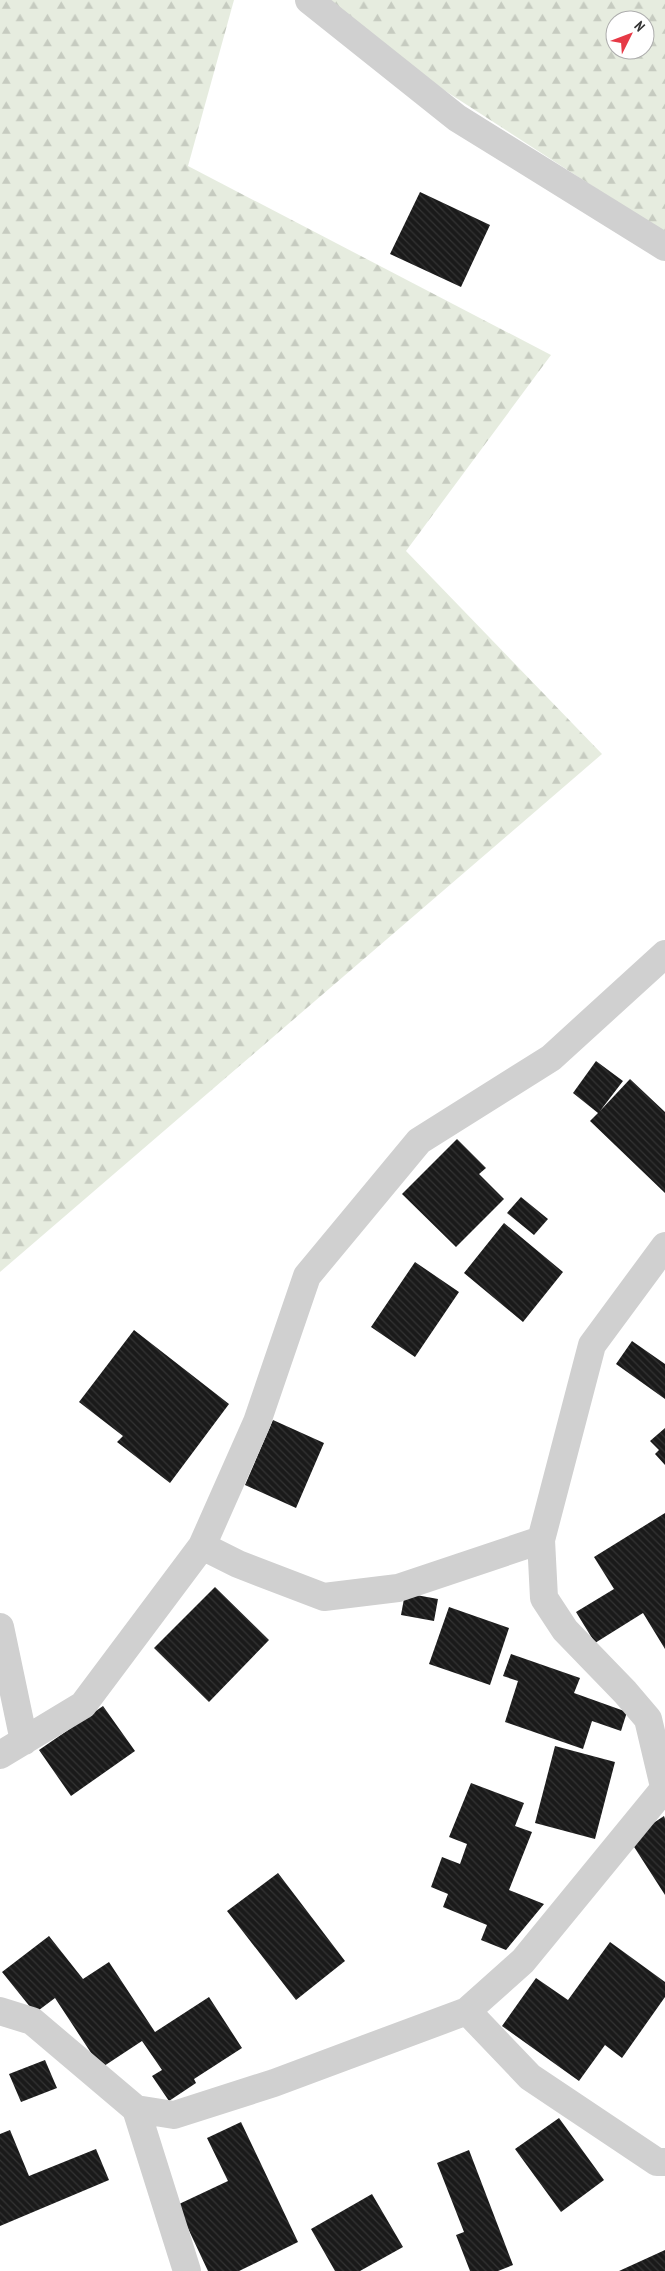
<svg xmlns="http://www.w3.org/2000/svg" width="665" height="2271" font-family="'PT Sans Narrow',sans-serif">
<style>
.forest{fill:url(#forest-firs);fill-rule:evenodd}
.building{fill:url(#building-back-hatch)}
.lines{fill:none;stroke-linecap:round;stroke-linejoin:round}
.minor{stroke:#d0d0d0;stroke-width:28}
</style>
<defs>
<pattern id="forest-firs" width="22" height="20" patternUnits="userSpaceOnUse" patternTransform="scale(1.25)"><rect width="22" height="20" fill="#e6ecdf"/><path d="M5 1l3.5 6h-7zM16 11l3.5 6h-7z" fill="#c6cbc0"/></pattern>
<pattern id="building-back-hatch" width="6" height="6" patternUnits="userSpaceOnUse" patternTransform="scale(1.25)"><rect width="6" height="6" fill="#1a1a1a"/><path d="M-1 5l2 2M0 0l6 6M5-1l2 2" fill="none" stroke="#333"/></pattern>
</defs>
<rect width="100%" height="100%" fill="#fff"/>
<path class="forest" d="M0,0H234L188,166L551,355L406,551L602,754L0,1272Z
M326,0H665V233L317,8ZM615,20H645V50H615Z"/>
<path class="building" d="M420,192L490,225L461,287L390,254Z
M596,1061L623,1081L600,1111L630,1079L665,1112V1193L590,1121L598,1113L573,1093Z
M457,1139L486,1168L479,1174L504,1199L456,1247L402,1194Z
M521,1197L548,1219L534,1235L507,1213Z
M504,1223L563,1272L523,1322L464,1273Z
M415,1262L459,1292L415,1357L371,1327Z
M134,1330L229,1404L170,1483L117,1442L123,1436L79,1402Z
M632,1341L665,1364V1399L616,1364Z
M273,1420L324,1443L296,1508L245,1485Z
M665,1428V1465L655,1454L659,1450L650,1441Z
M665,1513V1649L643,1613L595,1643L576,1612L614,1589L594,1557Z
M215,1587L269,1640L209,1702L154,1648Z
M405,1593L438,1599L434,1621L401,1615Z
M449,1607L509,1628L490,1685L429,1664Z
M511,1654L580,1678L574,1693L627,1712L621,1731L592,1721L583,1749L505,1722L518,1681L503,1676Z
M103,1706L135,1751L71,1796L39,1750Z
M555,1746L615,1762L595,1839L535,1823Z
M471,1783L524,1803L515,1826L532,1832L509,1890L544,1904L506,1950L481,1940L487,1925L443,1907L448,1894L431,1887L442,1857L460,1864L467,1844L449,1837Z
M664,1816L665,1819V1895L629,1839Z
M278,1873L345,1961L296,2000L227,1911Z
M49,1936L83,1979L109,1962L155,2032L209,1997L242,2048L194,2079L196,2083L169,2101L152,2076L162,2070L142,2041L101,2068L55,1998L35,2013L2,1972Z
M610,1942L665,1982V1997L622,2058L605,2045L579,2081L502,2026L536,1978L568,2000Z
M45,2060L57,2088L21,2102L9,2074Z
M559,2118L604,2180L561,2212L515,2149Z
M241,2122L298,2242L239,2271H208L177,2205L228,2181L207,2138Z
M10,2130L29,2176L96,2149L109,2180L0,2226V2134Z
M469,2150L513,2265L498,2271H470L456,2235L464,2232L437,2163Z
M372,2194L403,2247L360,2271H335L311,2229Z
M665,2250V2271H619Z"/>
<g class="lines">
<path class="minor" d="M309,0L457,118L665,247
M541,1540L544,1598L565,1630L625,1692L648,1719L665,1791
M202,1546L238,1564L324,1597L398,1588L541,1540L592,1345L665,1246
M0,1627L24,1741
M0,1755L83,1705L202,1546L257,1422L307,1276L419,1141L551,1058L665,954
M0,2011L32,2021L136,2109L174,2115L274,2083L467,2011L523,1961L663,1790
M467,2011L530,2077L657,2162H665
M136,2109L187,2271"/>
</g>
<g transform="translate(630 35) rotate(48)"><circle r="24" fill="#ffffff" stroke="#adadad"/>
<path d="M0-4L9 19L0 12L-9 19Z" fill="#e63946"/>
<text y="-8" font-size="14" font-weight="bold" text-anchor="middle" fill="#333333">N</text>
</g>
</svg>
